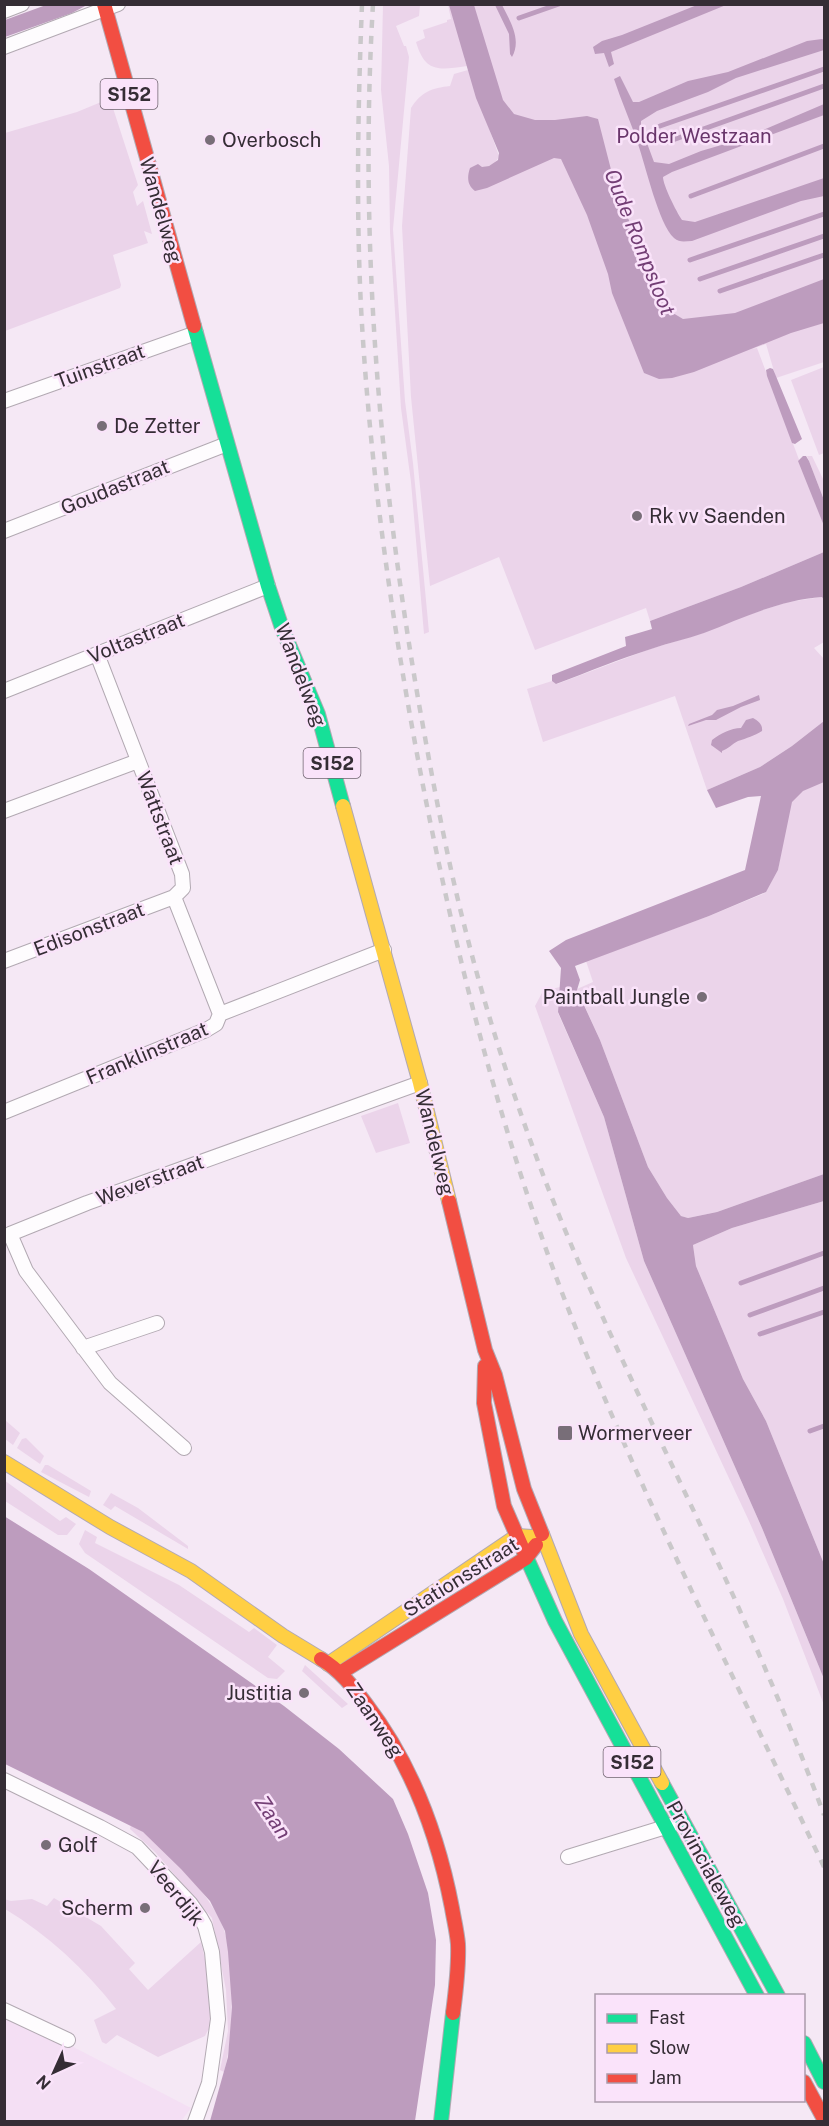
<svg xmlns="http://www.w3.org/2000/svg" width="829" height="2126" font-family="'Public Sans',sans-serif">
<style>
.built{fill:#f4dff4}
.green{fill:#ebd4ea}
.water{fill:#bd9cbe}
.lines{fill:none;stroke-linecap:round;stroke-linejoin:round}
.stream{stroke:#bd9cbe;stroke-width:5}
.street-casing{stroke:#b2a9b2;stroke-width:16}
.fast-casing{stroke:#b2a9b2;stroke-width:16}
.slow-casing{stroke:#b2a9b2;stroke-width:16}
.jam-casing{stroke:#b2a9b2;stroke-width:16}
.street{stroke:#fefcfe;stroke-width:14}
.fast{stroke:#16e098;stroke-width:14}
.slow{stroke:#ffcf43;stroke-width:14}
.jam{stroke:#f24e42;stroke-width:14}
.rail{stroke:#cac8ca;stroke-width:4.5;stroke-dasharray:8 8;stroke-linecap:butt}
.poi-dot{fill:#786e78;stroke:#fae3fa;stroke-width:2}
.labels{text-anchor:middle;dominant-baseline:central;stroke-width:5;stroke-linejoin:round;paint-order:stroke}
.shield{fill:#fae3fa;stroke:#706470;stroke-width:1.5}
.shield-label{font-size:18px;font-weight:bold;fill:#352d35}
.park-label{font-size:20px;fill:#69356b;stroke:#fae3fa}
.poi-label{font-size:20px;fill:#352d35;stroke:#fae3fa;text-anchor:start}
.street-label{font-size:20px;fill:#352d35;stroke:#fae3fa}
.water-label{font-size:21px;font-style:italic;fill:#733e75;stroke:#fae3fa}
</style>
<rect width="100%" height="100%" fill="#f5e8f5"/>
<path class="built" d="M4,2011L191,2108L181,2121H5Z"/>
<path class="green" d="M383,5H420L419,16L396,26L404,46H406L409,57L393,229L405,401L413,463L429,632L424,634L411,482L401,408L390,232L389,166L381,90Z
M448,5H824V362L776,378L766,344L752,349L757,348L824,526V552L741,587L650,621L646,608L535,650L499,557L430,586L411,397L402,226L411,108C421,92 432,88 450,86L454,74L468,70L499,156C494,169 481,167 470,168L532,167L464,57L467,66C439,70 425,73 416,42L425,38L423,30L447,22V20L451,19Z
M106,100L107,103L111,102L138,185L133,192L137,206L143,201L152,234L144,231L148,243L113,255L121,285L120,288L5,331V133L77,112Z
M824,367V453L819,455L791,380Z
M807,456H812L824,481V500Z
M822,597L824,600V642L814,648L824,659V721L792,746L760,767L707,790L675,696L543,742L527,689L552,681L557,684L650,649L703,633L729,621L788,602Z
M824,774V1174L717,1212L688,1218L681,1216L667,1198L648,1167L600,1040L577,989L593,982L586,961L709,916L765,893L778,870L790,800Z
M560,987L558,1013L604,1117L644,1261L762,1528L824,1679V1705L783,1599L749,1521L626,1258L535,1006L543,991Z
M398,1103L410,1143L376,1153L361,1116Z
M824,1201V1564L766,1421L743,1379L696,1266L693,1245L732,1228Z
M5,1420L20,1433L13,1445L5,1439Z
M26,1438L44,1456L40,1464L17,1448L22,1439Z
M45,1465H48L91,1491L89,1497L41,1472Z
M4,1480L60,1521L66,1517L76,1524L67,1535H58L5,1501Z
M111,1493L138,1508L188,1546V1549L115,1506L111,1510L103,1505Z
M85,1530L97,1537L95,1543L179,1585L249,1632L254,1628L277,1645L268,1657L285,1671L277,1679L268,1678L85,1553L79,1544Z
M305,1665L348,1704L342,1708L302,1671Z
M131,1824C162,1842 213,1896 224,1930C235,1963 234,2038 224,2072L220,2070L228,2031L226,1990L212,1918L155,1852L130,1829Z
M54,1898L101,1926L135,1963L129,1969L148,1990L201,1942L210,1981L214,2028L208,2030L205,2036L158,2057L117,2035L106,2044L102,2042L94,2020L116,2009C85,1969 48,1935 5,1909L4,1899L11,1901L32,1899L47,1906Z"/>
<path class="water" d="M46,5H87L72,13L5,37V20Z
M449,5H474L503,100L514,114L535,120H555L587,116L598,119L616,189L635,235L652,291L673,313L683,319L735,313L824,279V323L791,333L694,372L672,378L659,379L644,373L612,293L608,274L587,215L561,159L554,158L487,188L475,191C467,185 467,177 470,168L478,164L482,167L489,166L498,160L499,153L476,98Z
M495,5H502C510,21 522,39 512,57L510,54L509,34Z
M697,5H726L611,52L614,64L609,67L604,53L595,54L593,47L602,41L622,35Z
M822,39L824,40V50L736,78L708,92L657,111L641,121V127L654,162L669,164L701,151L742,139L824,104V115L672,172L663,177C663,185 676,211 682,220L695,222L824,178V196L801,201L692,241C685,241 680,243 674,238C659,225 645,164 638,144C631,122 621,101 614,79L620,76L633,102H639L688,81L728,72L807,41Z
M770,368L773,369L802,439L795,444L792,443L767,376L766,370Z
M803,456H806L809,461L824,500V526L798,461Z
M824,552V600L822,597C780,600 742,618 704,633C687,639 668,643 651,649C619,659 588,672 556,684L552,681V675L626,646L625,637L652,629L650,621L741,587Z
M759,695L760,700L741,707L716,720H706L688,726L689,724L712,715L717,710L733,706Z
M753,718C758,721 763,724 762,731C754,736 747,738 738,741C732,744 728,749 722,751V753L711,745L712,740C720,734 731,728 741,728L746,720Z
M824,721V782L803,791L792,802L778,870L766,892L709,916L575,966L580,980L577,990L600,1040L648,1167L667,1198L681,1216L688,1218L717,1212L824,1174V1201L732,1228L693,1245L696,1266L743,1379L766,1421L824,1564V1679L762,1528L644,1261L604,1117L558,1012L561,968L549,951L566,940L745,870L761,796L748,797L716,808L707,790L760,767L792,746Z
M4,1516L89,1569L284,1706L339,1749L393,1799L408,1834L428,1893L436,1940L435,1985L415,2121H210L228,2057L232,2007L228,1952L225,1931L210,1901L181,1869L143,1832L5,1764Z"/>
<g class="lines">
<path class="stream" d="M519,18L559,4
M660,126L824,69
M667,142L824,86
M691,196L824,146
M690,260L824,214
M700,279L824,236
M720,291L824,255
M741,1283L824,1253
M750,1315L824,1288
M760,1334L824,1312
M810,1431L824,1426"/>
<g class="street-casing">
<path id="street" d="M4,11L22,4
M4,47L118,4
M4,401L196,333
M4,531L227,444
M4,691L268,586
M4,811L138,761
M174,897L220,1014
M4,961L174,897L183,888L182,874L97,654
M220,1014L384,950
M4,1112L206,1030L216,1024L220,1014
M83,1348L157,1323
M184,1448L110,1383L26,1271L10,1234L87,1203L420,1083
M4,1780L100,1827L137,1847L190,1903L200,1917L205,1926L212,1952L218,2019L209,2083L195,2122
M568,1857L672,1825
M4,2010L68,2040"/>
</g>
<g class="fast-casing">
<path id="fast" d="M194,326L268,586L282,628L318,714L343,806
M524,1552L555,1621L757,1996
M662,1783L778,1996
M804,2043L824,2082
M441,2122L453,2013"/>
</g>
<g class="slow-casing">
<path id="slow" d="M343,806L420,1083L449,1201
M4,1462L110,1527L191,1571L283,1636L321,1659
M542,1534L581,1634L662,1783
M328,1664L517,1536L532,1537"/>
</g>
<g class="jam-casing">
<path id="jam" d="M104,4L194,326
M449,1201L485,1350L495,1375L524,1489L542,1534
M485,1366L484,1403L504,1506L524,1552
M321,1659C340,1670 353,1687 366,1704C411,1763 438,1835 452,1908C454,1920 457,1932 458,1944C459,1967 456,1990 453,2013
M340,1673L526,1558L536,1545
M804,2082L824,2119"/>
</g>
<use href="#street" class="street"/>
<use href="#fast" class="fast"/>
<use href="#slow" class="slow"/>
<use href="#jam" class="jam"/>
<path class="rail" d="M362,4C358,105 356,206 361,307C370,473 394,638 426,801C459,967 501,1131 561,1290C636,1487 734,1676 824,1867
M373,4C359,239 379,473 419,704C433,782 447,860 467,936C488,1019 515,1101 545,1180C601,1325 673,1463 737,1604C768,1674 798,1744 824,1815"/>
</g>
<g class="poi-dot">
<circle cx="210" cy="140" r="6"/>
<circle cx="102" cy="426" r="6"/>
<circle cx="637" cy="516" r="6"/>
<circle cx="702" cy="997" r="6"/>
<rect x="557" y="1425" width="16" height="16" rx="3"/>
<circle cx="304" cy="1693" r="6"/>
<circle cx="46" cy="1845" r="6"/>
<circle cx="145" cy="1908" r="6"/>
</g>
<g class="labels">
<g class="shield">
<rect x="100.5" y="79" width="57" height="30" rx="4.5"/>
<rect x="303.5" y="748" width="57" height="30" rx="4.5"/>
<rect x="603.5" y="1747" width="57" height="30" rx="4.5"/>
</g>
<g class="shield-label">
<text x="129" y="94">S152</text>
<text x="332" y="763">S152</text>
<text x="632" y="1762">S152</text>
</g>
<g class="park-label">
<text x="694" y="136">Polder Westzaan</text>
</g>
<g class="poi-label">
<text x="222" y="140">Overbosch</text>
<text x="114" y="426">De Zetter</text>
<text x="649" y="516">Rk vv Saenden</text>
<text x="690" y="997" text-anchor="end">Paintball Jungle</text>
<text x="578" y="1433">Wormerveer</text>
<text x="292" y="1693" text-anchor="end">Justitia</text>
<text x="58" y="1845">Golf</text>
<text x="133" y="1908" text-anchor="end">Scherm</text>
</g>
<g class="street-label">
<text transform="translate(161 210) rotate(74)">Wandelweg</text>
<text transform="translate(100 366) rotate(-20)">Tuinstraat</text>
<text transform="translate(115 487) rotate(-22)">Goudastraat</text>
<text transform="translate(136 638) rotate(-22)">Voltastraat</text>
<text transform="translate(301 675) rotate(69)">Wandelweg</text>
<text transform="translate(160 818) rotate(69)">Wattstraat</text>
<text transform="translate(89 929) rotate(-21)">Edisonstraat</text>
<text transform="translate(147 1053) rotate(-23)">Franklinstraat</text>
<text transform="translate(435 1142) rotate(76)">Wandelweg</text>
<text transform="translate(150 1180) rotate(-20)">Weverstraat</text>
<text transform="translate(461 1577) rotate(-32)">Stationsstraat</text>
<text transform="translate(375 1720) rotate(56)">Zaanweg</text>
<text transform="translate(706 1864) rotate(61)">Provincialeweg</text>
<text transform="translate(176 1893) rotate(51)">Veerdijk</text>
</g>
<g class="water-label">
<text transform="translate(640 242) rotate(68)">Oude Rompsloot</text>
<text transform="translate(273 1817) rotate(56)">Zaan</text>
</g>
</g>
<rect width="829" height="2126" fill="none" stroke="#352d35" stroke-width="12"/>
<rect x="595" y="1994" width="210" height="108" fill="#fae3fa" stroke="#ab9aab" stroke-width="1.5"/>
<rect x="607" y="2014" width="30" height="9" fill="#16e098" stroke="#ab9aab" stroke-width="1.5"/>
<text x="649" y="2024" font-size="18" fill="#352d35">Fast</text>
<rect x="607" y="2044" width="30" height="9" fill="#ffcf43" stroke="#ab9aab" stroke-width="1.5"/>
<text x="649" y="2054" font-size="18" fill="#352d35">Slow</text>
<rect x="607" y="2074" width="30" height="9" fill="#f24e42" stroke="#ab9aab" stroke-width="1.5"/>
<text x="649" y="2084" font-size="18" fill="#352d35">Jam</text>
<g transform="translate(54 2072) rotate(225)" stroke="#fae3fa" stroke-width="4.5" paint-order="stroke">
<path d="M0-4.5L10 22L0 15L-10 22Z" fill="#352d35"/>
<text y="-9" font-size="16" font-weight="bold" text-anchor="middle" fill="#352d35">N</text>
</g>
</svg>
